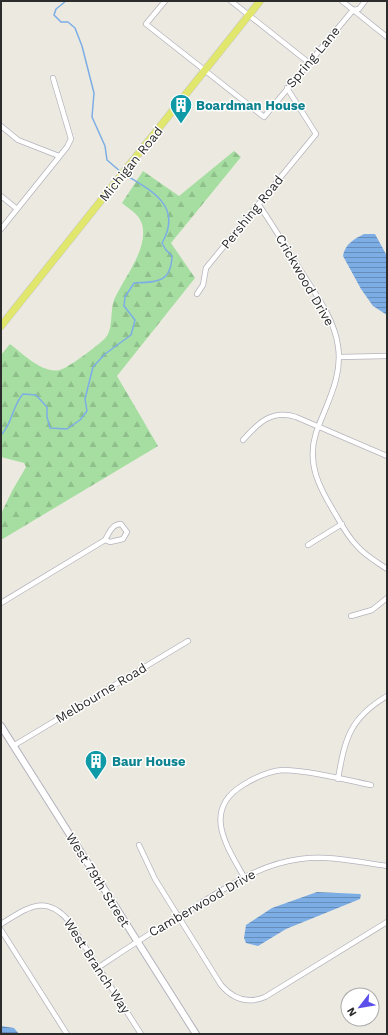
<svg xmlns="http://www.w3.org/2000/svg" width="388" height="1035" font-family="'Work Sans',sans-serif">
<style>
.forest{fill:url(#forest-firs)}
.water{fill:url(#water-rules)}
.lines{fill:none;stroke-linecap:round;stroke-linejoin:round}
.stream{stroke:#7cade5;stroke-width:1.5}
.street-casing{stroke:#b4b3be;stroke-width:6}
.secondary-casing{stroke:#b4b3be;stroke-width:8}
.primary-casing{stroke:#c8c8c8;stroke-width:8}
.street{stroke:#fff;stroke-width:4.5}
.secondary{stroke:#fff;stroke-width:6}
.primary{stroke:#e1e66c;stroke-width:7}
.labels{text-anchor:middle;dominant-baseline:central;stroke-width:3;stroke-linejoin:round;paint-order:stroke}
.street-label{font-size:13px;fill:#2c2c2c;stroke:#fff}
.culture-label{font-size:13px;font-weight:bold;fill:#0d838f;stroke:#fff;text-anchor:start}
</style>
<defs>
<pattern id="forest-firs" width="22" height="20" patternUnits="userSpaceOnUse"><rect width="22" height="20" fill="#a6dea1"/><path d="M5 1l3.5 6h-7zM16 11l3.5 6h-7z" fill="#8fbf8b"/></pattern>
<pattern id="water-rules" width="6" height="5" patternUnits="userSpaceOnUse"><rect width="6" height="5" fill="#7cade5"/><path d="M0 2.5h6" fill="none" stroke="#668dba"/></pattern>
</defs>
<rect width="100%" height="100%" fill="#eceae0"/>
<path class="forest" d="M234,151L241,157L171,243L195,278L117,376L158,446L1,540V514L12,491L26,467L24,463L1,457V355L10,344C23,354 43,374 60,370C68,368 102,343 107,336C113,326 110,311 114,300C123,279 149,249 142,224C139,214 129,209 122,203L143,171L179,196Z"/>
<path class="water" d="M364,234H375L387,256V315L373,306L361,289L343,256C345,244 354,239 364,234Z
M317,892L360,894L361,895L360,899L286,929L258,946L246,943L244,938L246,925L272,908Z
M1,1026L14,1028L19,1034H1Z"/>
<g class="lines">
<path class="stream" d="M66,1L56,9L54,15L61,22H68L75,28L82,46L94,93L92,117L105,146L107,160L121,172
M1,435C13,423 12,406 23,394L36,395L47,407V417L50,428L67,429L80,420L87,411L85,399L93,367L105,354L131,335L135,320L124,306L125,297L134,283C157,282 171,283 172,256L166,250L162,243C183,206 152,191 124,174"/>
<g class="street-casing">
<path id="street" d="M165,1L146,24L264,117L353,10L359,9L365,1
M231,1L308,62
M342,1L387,37
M1,126L18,140L59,156
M1,196L17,209
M259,205C274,227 287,249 301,271C316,295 334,318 338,346C343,378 326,404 316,433C306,464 320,489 336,515C342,526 349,538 358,547C366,556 377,562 387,569
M1,229L67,147L71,139L53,78
M197,294L203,285L206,268L316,134L287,88
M339,357L387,356
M243,440C258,423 272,409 296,417L387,456
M308,545L342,524
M1,603L105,540C109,533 112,524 121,524L127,532L123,539L110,542L105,540
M351,616L372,610L387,598
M13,746L188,641
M338,779C345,738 350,718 387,696
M139,845L155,879L221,985C233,999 248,1004 265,997L387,922
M244,877C226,845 202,810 243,785C256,777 268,771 283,770C309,770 345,780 371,785
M1,924C26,909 44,893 68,920L141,1034
M1,930L67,1034
M99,967C130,946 163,925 196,906C229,886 260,864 300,859C329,855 358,862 387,866"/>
</g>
<g class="secondary-casing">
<path id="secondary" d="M1,726L196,1034"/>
</g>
<g class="primary-casing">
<path id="primary" d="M1,326L260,1"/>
</g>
<use href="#street" class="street"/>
<use href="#secondary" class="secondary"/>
<use href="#primary" class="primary"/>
</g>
<defs>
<g id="building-pin" transform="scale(1.15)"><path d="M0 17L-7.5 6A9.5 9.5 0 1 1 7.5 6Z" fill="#0f9aa8" stroke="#fff"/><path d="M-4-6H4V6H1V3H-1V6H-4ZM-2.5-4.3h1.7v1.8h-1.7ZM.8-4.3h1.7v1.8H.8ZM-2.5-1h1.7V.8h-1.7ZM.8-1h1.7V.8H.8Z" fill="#fff"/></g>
</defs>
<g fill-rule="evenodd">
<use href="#building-pin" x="181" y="105"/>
<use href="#building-pin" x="96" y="761"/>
</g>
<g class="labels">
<g class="street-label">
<text transform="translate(313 57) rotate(-50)">Spring Lane</text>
<text transform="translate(131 164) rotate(-51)">Michigan Road</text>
<text transform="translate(252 212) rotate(-51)">Pershing Road</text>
<text transform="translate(305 280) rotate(60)">Crickwood Drive</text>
<text transform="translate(101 693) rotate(-31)">Melbourne Road</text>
<text transform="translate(98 880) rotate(58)">West 79th Street</text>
<text transform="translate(202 903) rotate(-30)">Camberwood Drive</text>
<text transform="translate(97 966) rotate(57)">West Branch Way</text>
</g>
<g class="culture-label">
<text x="196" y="105">Boardman House</text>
<text x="112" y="761">Baur House</text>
</g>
</g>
<rect width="388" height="1035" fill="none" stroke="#2c2c2c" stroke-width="4"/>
<g transform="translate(360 1007) rotate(239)"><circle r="19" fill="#ffffff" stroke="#ababab"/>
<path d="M0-3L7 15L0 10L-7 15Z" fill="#5b4eeb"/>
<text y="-6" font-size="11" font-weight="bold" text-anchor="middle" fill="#2c2c2c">N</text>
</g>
</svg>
